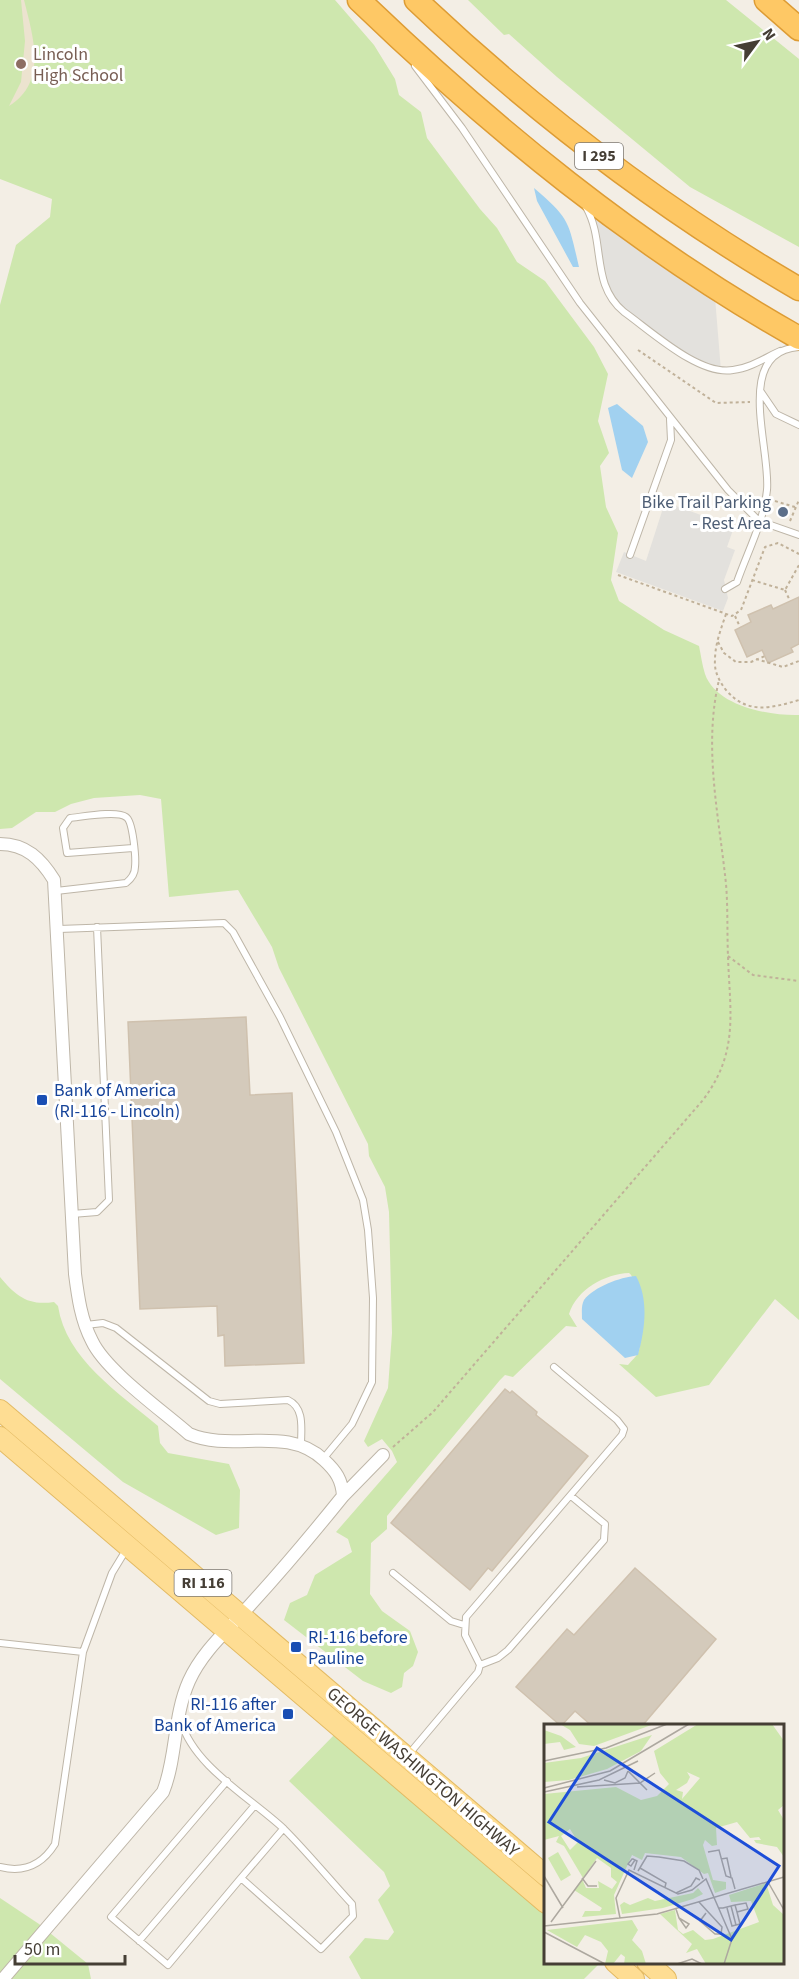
<svg xmlns="http://www.w3.org/2000/svg" width="799" height="1979" font-family="'Source Sans 3',sans-serif">
<style>
.education{fill:#ece3cf}
.green{fill:#cee7ae}
.parking{fill:#e3e1dd}
.water{fill:#a1d1f0}
.building{fill:#d4cabb;stroke:#cfc1ae;stroke-width:1.5}
.lines{fill:none;stroke-linecap:round;stroke-linejoin:round}
.lane-casing{stroke:#beb6a8;stroke-width:8}
.street-casing{stroke:#beb6a8;stroke-width:14}
.primary-casing{stroke:#e3ba63;stroke-width:22}
.highway-casing{stroke:#dd9c35;stroke-width:25}
.path{stroke:#c0b199;stroke-width:2;stroke-dasharray:3 3;stroke-linecap:butt}
.lane{stroke:#fff;stroke-width:6}
.street{stroke:#fff;stroke-width:12}
.primary{stroke:#fedd93;stroke-width:20}
.highway{stroke:#fec865;stroke-width:22}
.education-dot{fill:#8d6e63;stroke:#fff;stroke-width:2}
.service-dot{fill:#5c6f8a;stroke:#fff;stroke-width:2}
.transit-dot{fill:#1a4fb4;stroke:#fff;stroke-width:2}
.labels{text-anchor:middle;dominant-baseline:central;stroke-width:6;stroke-linejoin:round;paint-order:stroke}
.shield{fill:#fff;stroke:#7d7872;stroke-width:1.5}
.shield-label{font-size:16px;font-weight:bold;fill:#453e35}
.education-label{font-size:18px;fill:#785e54;stroke:#fff;text-anchor:start}
.service-label{font-size:18px;fill:#4e5e75;stroke:#fff;text-anchor:end}
.transit-label{font-size:18px;fill:#164399;stroke:#fff;text-anchor:start}
.street-label{font-size:18px;fill:#453e35;stroke:#fff}
.inset-road{fill:none;stroke:#ada89f;stroke-width:1.5}
.view{fill:#1d4ed8;fill-opacity:0.15;stroke:#1d4ed8;stroke-width:3}
.inset-edge{fill:none;stroke:#453e35;stroke-width:3}
</style>
<rect width="100%" height="100%" fill="#f3eee5"/>
<path class="education" d="M0,0H42L36,85L0,146Z"/>
<path class="green" d="M0,0H21L25,41L21,82L9,106C48,82 33,36 24,0H335L374,45L395,79L399,95L421,112L427,138L480,209L497,228L517,262L545,281L594,347L608,374L598,421L609,453L600,466L606,507L618,533L611,580L619,601L664,630L699,646C701,655 702,665 705,674C716,706 769,716 799,715V1320L775,1299L709,1385L656,1397L619,1364L628,1365C631,1361 636,1357 638,1353C644,1340 641,1282 629,1273C605,1274 577,1289 569,1314L577,1327L566,1326L513,1377L505,1375L500,1380L387,1516V1529L371,1543L370,1594L382,1611L410,1631L418,1652L413,1666L404,1673L402,1687L391,1693L363,1681L284,1620L290,1603L307,1595L315,1575L352,1552L348,1539L336,1532L397,1462L392,1451L382,1439L368,1447L364,1441L388,1388L392,1333L389,1212L385,1187L369,1156L368,1144L279,968L272,947L238,890L169,897L161,799L140,795L94,798L71,804L55,812H36L12,828L0,829V305L16,245L50,217L52,199L0,179Z
M468,0H726L799,59V247L690,187L557,77L509,34L504,35Z
M0,1277C16,1296 28,1306 54,1302L58,1306C66,1359 119,1393 158,1426L160,1443L168,1453L229,1464L240,1490L239,1528L216,1535L123,1482L0,1379Z
M336,1733L545,1911L546,1962L600,1963L584,1979H361L349,1957L365,1938L388,1940L394,1932L378,1900L390,1886L384,1872L289,1781Z
M0,1898L39,1924L88,1964L91,1979H0Z"/>
<path class="parking" d="M599,206L714,285L721,371L698,364L624,312L608,295L595,228Z
M665,502L734,527L727,547L735,550L724,580L728,598L723,611L616,572L624,552L646,561Z"/>
<path class="water" d="M534,188C570,219 568,220 579,267H573L537,201Z
M617,404L643,426L648,442L632,478L622,470L608,408Z
M636,1276C649,1300 645,1329 638,1355L625,1358L582,1319C582,1313 581,1306 584,1300C594,1287 620,1277 636,1276Z"/>
<path class="building" d="M799,597V644L791,648L793,652L768,663L762,650L747,657L735,630L751,622L748,615L771,605L773,609Z
M246,1017L250,1095L292,1093L304,1363L225,1366L224,1335L218,1336L217,1306L140,1309L128,1022Z
M505,1389L510,1393L512,1391L537,1412L536,1415L588,1456L492,1571L488,1568L470,1590L391,1523Z
M635,1568L716,1639L642,1726H592L575,1711L561,1726L516,1687L567,1629L574,1635Z"/>
<g class="lines">
<g class="lane-casing">
<path id="lane" d="M415,66L462,128L580,303L728,490L759,521L799,535
M586,207C606,242 590,284 624,312C651,331 699,376 733,370C750,368 765,358 780,351
M761,392L776,414L799,425
M630,555L671,440L670,419
M725,589L737,582C747,553 764,521 767,490C771,449 733,351 799,347
M56,891L126,883C131,879 135,874 135,867C136,858 133,821 126,817C117,810 81,817 70,818L63,828L67,853L133,848
M59,929L224,923L233,932L280,1017L336,1132L363,1200L368,1230L373,1298L372,1382L352,1424L323,1459
M72,1214L97,1212L109,1200L97,927
M86,1325L103,1323L116,1328L209,1401L220,1404L288,1400C305,1408 301,1429 301,1445
M393,1573L451,1621L464,1625
M0,1643L83,1652
M480,1665L498,1658L508,1650L604,1540L605,1524L571,1496
M181,1721C193,1766 251,1798 284,1829C308,1853 329,1879 352,1904L353,1916L321,1949L241,1878L283,1829
M409,1754L478,1672L480,1665L465,1635L466,1617L622,1435L624,1429L617,1420L554,1367
M227,1781L111,1917L168,1965L241,1878
M0,1867C24,1873 42,1865 55,1844L83,1652L112,1573L126,1550
M139,1941L255,1805"/>
</g>
<g class="street-casing">
<path id="street" d="M0,844C26,844 41,859 54,880L75,1274C78,1297 81,1320 92,1341C106,1371 163,1411 189,1434C233,1453 286,1424 324,1460C336,1471 342,1480 343,1496C314,1532 283,1569 251,1604C229,1629 203,1650 189,1681C173,1717 177,1757 163,1792L3,1979
M343,1496L383,1455"/>
</g>
<g class="primary-casing">
<path id="primary" d="M0,1410L546,1876
M0,1437L546,1903
M615,1962L634,1979
M647,1962L666,1979"/>
</g>
<g class="highway-casing">
<path id="highway" d="M359,0C492,128 637,247 799,338
M416,0C533,111 660,208 799,289
M766,0L799,29"/>
</g>
<path class="path" d="M638,350L716,403L750,402
M775,501L795,507
M790,521L799,500
M618,575L732,616L741,610L765,547L778,543L799,554
M752,580L785,590L799,565
M785,590L790,601
M726,614C721,629 715,644 715,660C714,671 719,681 726,690C747,715 772,708 799,700
M735,616L740,627
M718,642L724,653L736,662H751L765,656
M756,659L783,667L799,661
M728,956L753,975L799,981
M393,1447L433,1412L703,1100C739,1052 730,1013 728,957C727,932 728,908 726,884C719,816 703,747 719,680"/>
<use href="#lane" class="lane"/>
<use href="#street" class="street"/>
<use href="#primary" class="primary"/>
<use href="#highway" class="highway"/>
</g>
<circle class="education-dot" cx="21" cy="64" r="6"/>
<circle class="service-dot" cx="783" cy="512" r="6"/>
<g class="transit-dot">
<rect x="36" y="1094" width="12" height="12" rx="3"/>
<rect x="290" y="1641" width="12" height="12" rx="3"/>
<rect x="282" y="1708" width="12" height="12" rx="3"/>
</g>
<g class="labels">
<g class="shield">
<rect x="575" y="143" width="48" height="26" rx="4.5"/>
<rect x="174.5" y="1570" width="57" height="26" rx="4.5"/>
</g>
<g class="shield-label">
<text x="599" y="156">I 295</text>
<text x="203" y="1583">RI 116</text>
</g>
<g class="education-label">
<text x="33" y="54">Lincoln<tspan x="33" dy="21">High School</tspan></text>
</g>
<g class="service-label">
<text x="771" y="502">Bike Trail Parking<tspan x="771" dy="21">- Rest Area</tspan></text>
</g>
<g class="transit-label">
<text x="54" y="1090">Bank of America<tspan x="54" dy="21">(RI-116 - Lincoln)</tspan></text>
<text x="308" y="1637">RI-116 before<tspan x="308" dy="21">Pauline</tspan></text>
<text x="276" y="1704" text-anchor="end">RI-116 after<tspan x="276" dy="21">Bank of America</tspan></text>
</g>
<g class="street-label">
<text transform="translate(423 1772) rotate(41)">GEORGE WASHINGTON HIGHWAY</text>
</g>
</g>
<g transform="translate(544 1724)">
<rect width="240" height="240" fill="#f3eee5"/>
<path d="M16,0H110L50,22L35,20L26,6ZM154,0H228L240,17V81L234,86L240,96V133L233,123L212,119L210,116H217L215,113L206,114L193,98L172,104L173,121L168,122L161,116L159,121L169,156L182,158V165L171,169L164,149L160,150L137,133L101,129L98,136L88,131L70,171L72,190L38,193L41,187H56L58,184L30,166L38,155L42,164H55L54,157L68,165L73,158L67,153V144L53,134L39,154L20,122L12,118L15,112L0,116V70L72,63L97,76L113,72L125,60L116,49L110,27ZM143,48L156,54L138,75L139,68L132,66L143,59L146,53ZM26,105L34,118L26,126L17,112ZM0,6L17,12L32,23L20,26L16,18L0,20ZM108,11L97,27L63,45L25,56L0,58V39L37,34ZM14,128L27,151L17,157L4,134ZM222,159L229,181L240,191V240H162L153,225L142,229L148,220L116,190L131,186L134,206L139,210L149,206L161,216L169,215L215,198L207,177L187,178L185,171ZM154,164L159,170L149,175L119,184L78,190L76,181L80,178L86,181L104,174L111,177L149,169ZM88,196L94,206L88,216L98,227L102,240H80L81,233L77,230L69,240H61L64,227L57,218L41,211L33,223L3,206Z" fill="#cee7ae" fill-rule="evenodd"/>
<path class="inset-road" d="M0,37L62,24L123,0M84,47L103,66M60,56L71,59L81,54L84,47M33,63L96,59L111,49M0,64L66,47L145,0M0,68L55,56L94,37M164,128L175,126L182,152L188,154L191,165M177,135L183,134L187,153M96,144L122,159L121,163M90,146L93,137L89,135H88L84,140L87,142L91,136M94,147L103,132L115,133L140,137L155,146L159,155M0,152L19,184M38,154L44,162H53M224,158L240,186M132,169L147,162L152,154L156,156M155,178L178,203L177,210H171L156,197L162,189M187,182L192,201M175,184H179L191,181L202,179L204,185L193,188L191,181M183,184L188,202L196,200L193,188M132,185L135,194L145,200L142,204L135,194M76,194L72,174L85,146L134,170L148,166L162,155L188,215L180,240M7,198L52,137M0,202L113,190L240,153M0,208L61,240M133,240L148,235L158,240"/>
<path class="view" d="M53,24L235,142L187,216L5,98Z"/>
<rect width="240" height="240" class="inset-edge"/>
</g>
<g transform="translate(757 42) rotate(57)" stroke="#ffffff" stroke-width="4.5" paint-order="stroke">
<path d="M0-4.5L10 22L0 15L-10 22Z" fill="#453e35"/>
<text y="-9" font-size="16" font-weight="bold" text-anchor="middle" fill="#453e35">N</text>
</g>
<path d="M15 1955v9h110v-9" fill="none" stroke="#453e35" stroke-width="3"/>
<text x="24" y="1955" font-size="18" fill="#453e35" stroke="#ffffff" stroke-width="4.5" paint-order="stroke">50 m</text>
</svg>
